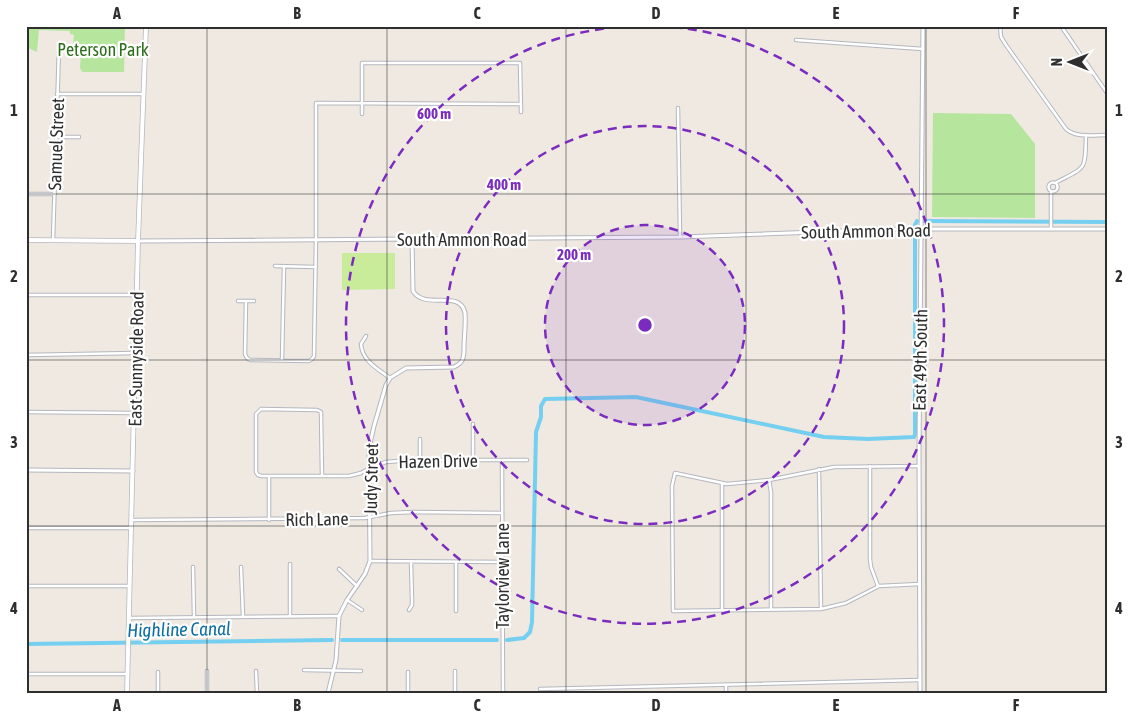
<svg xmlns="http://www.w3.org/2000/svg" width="1133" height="719" font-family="'Asap Condensed',sans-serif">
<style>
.green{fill:#b6e59e}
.pitch{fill:#c9ec9a}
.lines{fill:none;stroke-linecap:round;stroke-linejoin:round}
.canal{stroke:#75cff0;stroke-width:4}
.minor-casing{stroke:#b4b7c1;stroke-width:4.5}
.tertiary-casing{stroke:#b4b7c1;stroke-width:5}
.secondary-casing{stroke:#b4b7c1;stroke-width:5.5}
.minor{stroke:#fff;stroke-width:2.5}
.tertiary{stroke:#fff;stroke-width:3}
.secondary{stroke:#fff;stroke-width:4}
.grid{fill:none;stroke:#2e2e2e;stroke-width:1;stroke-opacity:0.55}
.ring{fill:none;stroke:#7b2cbf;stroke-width:2.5;stroke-dasharray:9 6}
.labels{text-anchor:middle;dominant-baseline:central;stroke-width:4.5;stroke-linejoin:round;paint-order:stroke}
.park-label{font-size:18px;fill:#2c6e1b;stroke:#fff}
.street-label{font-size:18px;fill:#2e2e2e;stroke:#fff}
.water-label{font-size:19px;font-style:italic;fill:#0d6fa3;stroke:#fff}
.centre{fill:#7b2cbf;stroke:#fff;stroke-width:2.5}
.ring-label{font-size:15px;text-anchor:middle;font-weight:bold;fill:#7b2cbf;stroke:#fff;stroke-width:4.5;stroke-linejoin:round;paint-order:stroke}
.neatline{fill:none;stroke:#2e2e2e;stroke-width:2}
.grid-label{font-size:16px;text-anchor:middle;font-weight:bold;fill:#2e2e2e}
</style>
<rect width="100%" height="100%" fill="#efe9e1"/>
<path class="green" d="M26,26H125L124,72H82L80,68L81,51L71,50L73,46L74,35L70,34V31L39,30L37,52L26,47Z
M933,113L1011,114L1035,144V218L932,217Z"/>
<path class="pitch" d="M342,253H395V289L342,290Z"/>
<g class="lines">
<path class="canal" d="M924,221L1107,222
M915,225L917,221
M342,640H497
M507,640L524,638L530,632L532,622L536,432L541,417V406L545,399L636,397L824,437L868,439L914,437L915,434V232
M26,644L332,640"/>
<g class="minor-casing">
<path id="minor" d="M1000,26L1001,37L1006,45L1066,129C1076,138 1093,135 1107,135
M1061,26L1107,93
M796,40L923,49
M57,94H143
M678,108L680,237
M362,114V63H520L521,112
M56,137H79
M1048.5 187a4.5 4.5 0 1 1 9 0a4.5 4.5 0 1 1-9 0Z
M1055,183C1087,166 1085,172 1086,135
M1051,191V229
M26,194H55
M53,240L59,47
M275,266L316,267
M26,295H136
M238,301H254
M246,301L245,354L247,358L250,360L309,361L312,359L314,356L316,239V103L520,104
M366,336L361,344C362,361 378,369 390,378
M26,355L135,353
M282,360L284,266
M26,412L133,413
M420,460V439
M473,460V424
M502,460L503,693
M870,466V559L871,567L878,586
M919,466L834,467L769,480L727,484L675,473L672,486L673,611L821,609L846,603L879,586L920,584
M819,469L821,609
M269,476V520
M322,476L321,412L317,410L261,409L256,414V472L258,475L261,476H349L361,473L370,468L386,462L412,460H527
M769,480L771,492V609
M132,520L365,518L391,513L413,512L502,513
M26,528H130
M370,561L502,562
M290,564V616
M193,567L194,616
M241,567L243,616
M339,569L357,586
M26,586H129
M347,600L362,610
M409,610L412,605V599L411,562
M722,610V484
M456,611V562
M129,618L339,616
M304,670L361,671
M207,671V693
M256,671L257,693
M455,671V693
M158,672V693
M408,672V693
M26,674H128
M726,685V693
M540,689L920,680"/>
</g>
<g class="tertiary-casing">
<path id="tertiary" d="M138,241L680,237L899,229H1107
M26,470L133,471
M328,693L336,660L339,616L347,600L365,574L370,561L369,448L374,426L386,385L390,378L406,368L454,367C463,363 464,358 464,348C464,337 466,324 465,313C460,288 425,311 413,291L412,239
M920,693L919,451L923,26"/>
</g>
<g class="secondary-casing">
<path id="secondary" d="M26,240L138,241
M127,693L138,241L146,26"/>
</g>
<use href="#minor" class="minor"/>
<use href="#tertiary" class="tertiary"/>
<use href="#secondary" class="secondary"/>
</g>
<path class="grid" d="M207,26V693M387,26V693M566,26V693M746,26V693M926,26V693M26,194H1107M26,360H1107M26,526H1107"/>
<circle cx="645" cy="325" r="100" fill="#7b2cbf" fill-opacity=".12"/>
<g class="ring">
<circle cx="645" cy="325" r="100"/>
<circle cx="645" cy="325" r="199"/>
<path d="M658 26A299 299 0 1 1 632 26"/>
</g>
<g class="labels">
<g class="park-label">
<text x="103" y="49">Peterson Park</text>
</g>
<g class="street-label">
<text transform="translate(56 144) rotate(-88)">Samuel Street</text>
<text transform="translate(866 231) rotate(-1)">South Ammon Road</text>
<text x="462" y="239">South Ammon Road</text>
<text transform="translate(136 359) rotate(-89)">East Sunnyside Road</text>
<text transform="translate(920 360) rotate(-89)">East 49th South</text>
<text transform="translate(438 461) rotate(-1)">Hazen Drive</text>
<text transform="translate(371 479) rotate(-89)">Judy Street</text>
<text transform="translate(317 519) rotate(-1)">Rich Lane</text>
<text transform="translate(502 576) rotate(-90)">Taylorview Lane</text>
</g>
<g class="water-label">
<text transform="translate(179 629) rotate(-1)">Highline Canal</text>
</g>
</g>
<circle cx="645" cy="325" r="8" class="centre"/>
<g class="ring-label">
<text x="434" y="119">600 m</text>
<text x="504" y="190">400 m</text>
<text x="574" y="260">200 m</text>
</g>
<rect width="1133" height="719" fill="none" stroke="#ffffff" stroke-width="55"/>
<g transform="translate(1070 62) rotate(270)" stroke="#ffffff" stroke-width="4" paint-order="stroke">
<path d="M0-4L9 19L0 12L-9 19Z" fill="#2e2e2e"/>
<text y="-8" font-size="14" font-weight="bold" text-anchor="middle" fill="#2e2e2e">N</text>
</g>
<rect x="28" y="28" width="1078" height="664" class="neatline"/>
<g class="grid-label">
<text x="117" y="19">A</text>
<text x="297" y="19">B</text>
<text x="477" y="19">C</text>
<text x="656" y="19">D</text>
<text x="836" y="19">E</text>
<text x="1016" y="19">F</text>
<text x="14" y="116">1</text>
<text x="1119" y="116">1</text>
<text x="14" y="282">2</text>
<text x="1119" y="282">2</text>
<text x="14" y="448">3</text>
<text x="1119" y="448">3</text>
<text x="14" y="614">4</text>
<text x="1119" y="614">4</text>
<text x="117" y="711">A</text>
<text x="297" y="711">B</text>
<text x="477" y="711">C</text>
<text x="656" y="711">D</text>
<text x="836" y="711">E</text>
<text x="1016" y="711">F</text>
</g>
</svg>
